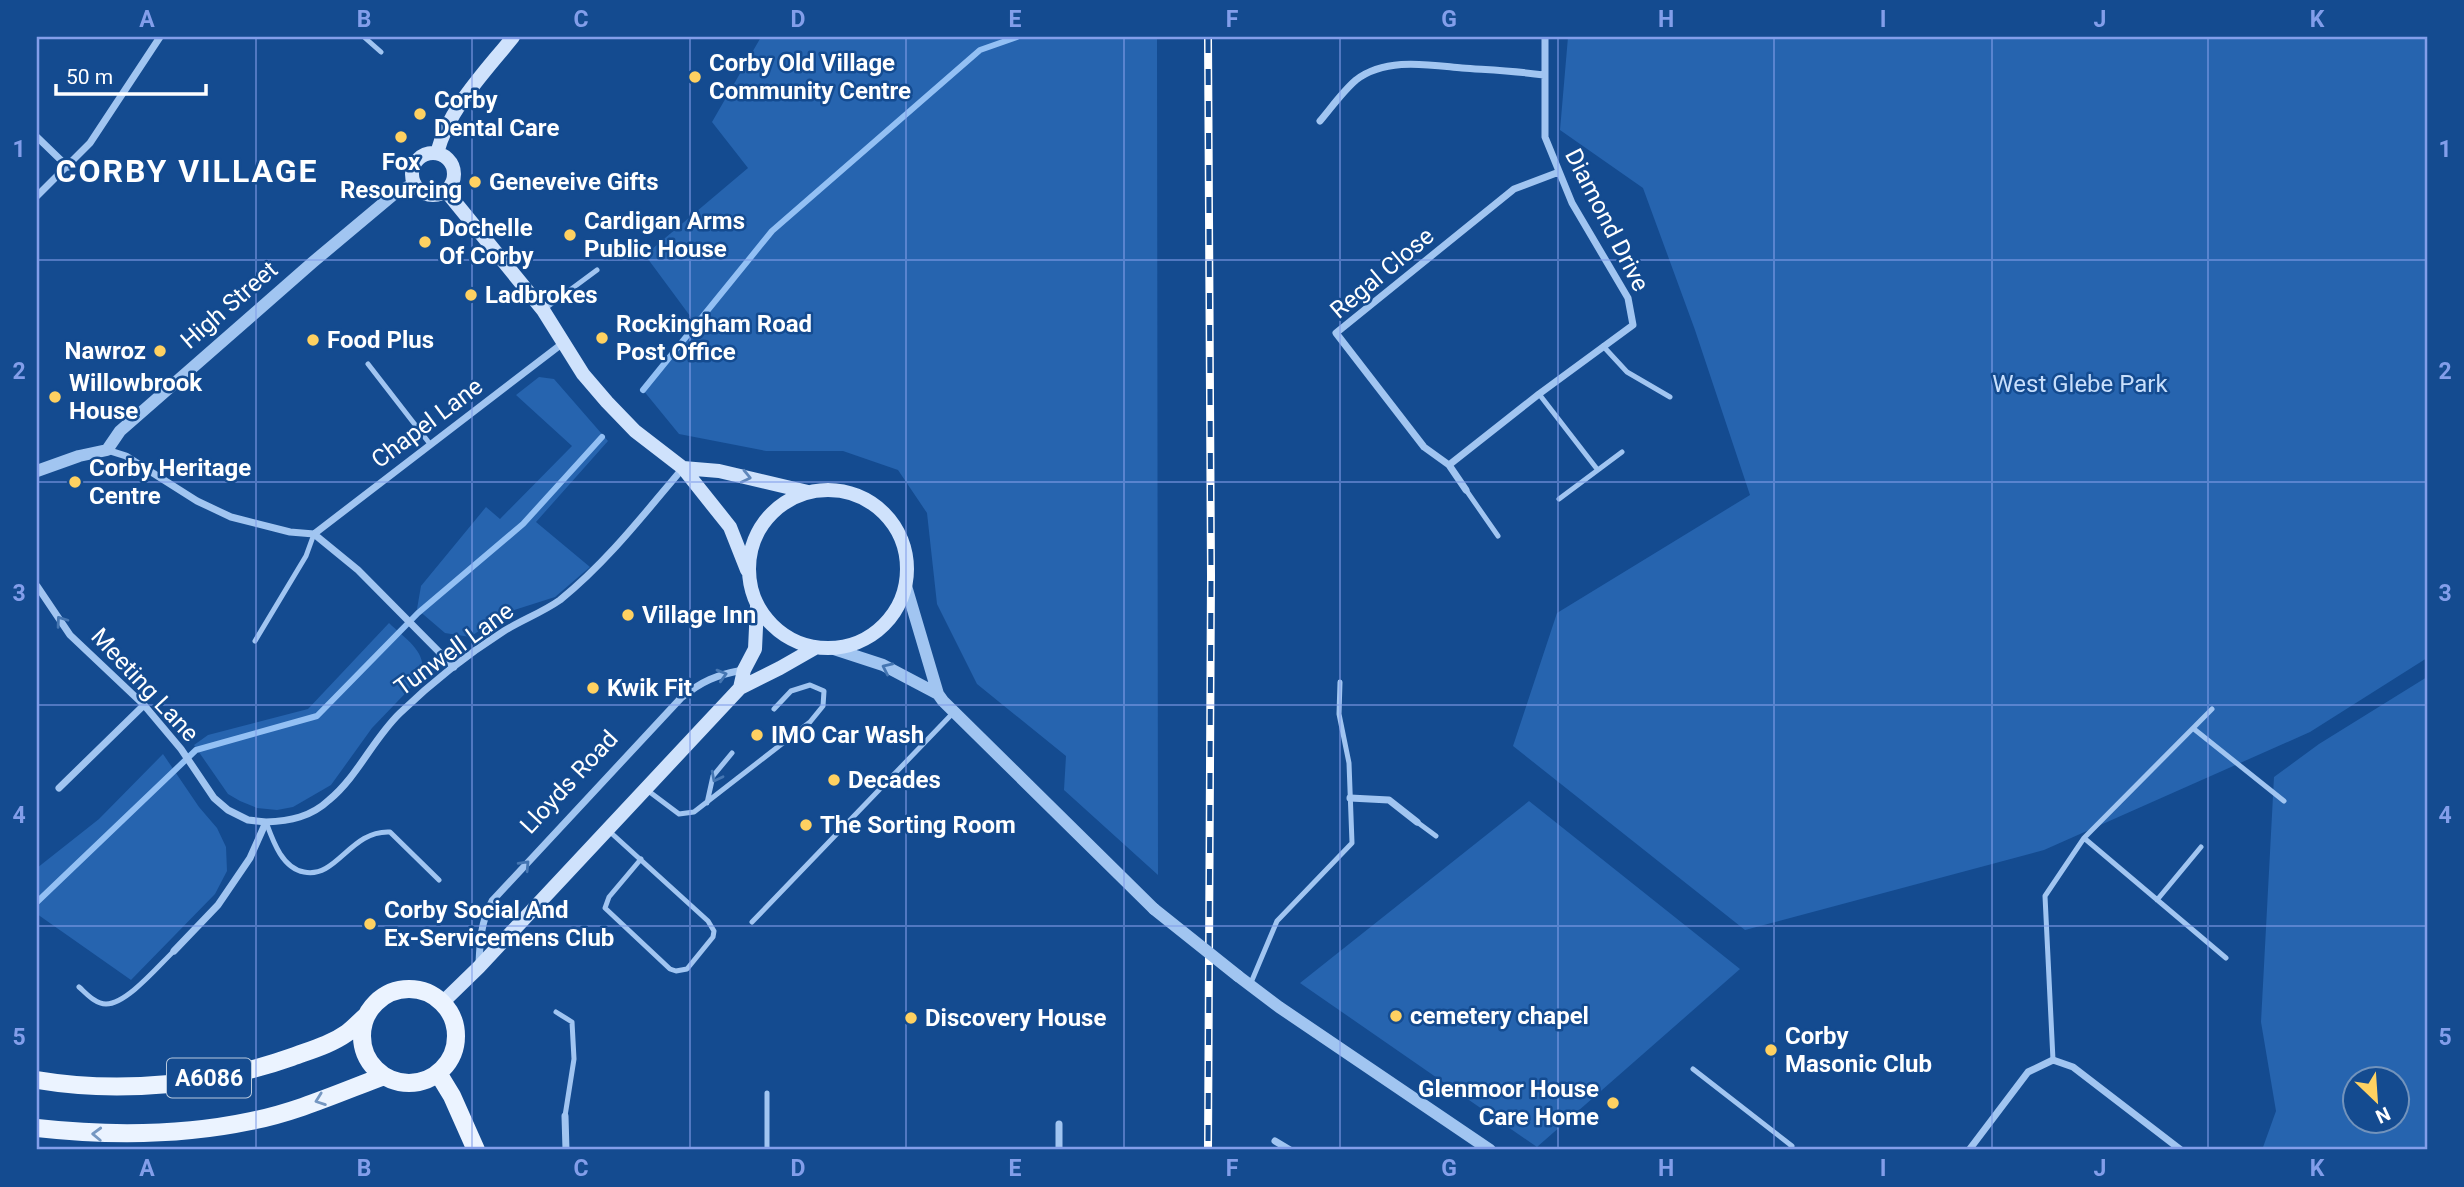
<svg xmlns="http://www.w3.org/2000/svg" width="2464" height="1187" font-family="Roboto,sans-serif">
<style>
.green{fill:#2664af;fill-rule:evenodd}
.lines{fill:none;stroke-linecap:round;stroke-linejoin:round}
.stream{stroke:#93c0f4;stroke-width:6}
.service{stroke:#a1c5f1;stroke-width:5}
.minor{stroke:#a1c5f1;stroke-width:7}
.tertiary{stroke:#a1c5f1;stroke-width:12}
.secondary{stroke:#cfe2fc;stroke-width:14}
.primary{stroke:#ebf3ff;stroke-width:18}
.rail-casing{stroke:#fff;stroke-width:8}
.rail{stroke:#144b90;stroke-width:5;stroke-dasharray:16;stroke-linecap:butt}
.tertiary-bridge{stroke:#a1c5f1;stroke-width:12}
.oneway{stroke:#5f87bb}
.oneway2{stroke:#4576b2}
.oneway3{stroke:#7597c2}
.grid{fill:none;stroke:#839eea;stroke-width:2;stroke-opacity:0.55}
.poi-dot{fill:#ffd161;stroke:#144b90;stroke-width:2.5}
.labels{text-anchor:middle;dominant-baseline:central;stroke-width:5;stroke-linejoin:round;paint-order:stroke}
.shield{fill:#144b90;stroke:#b8c9de;stroke-width:2}
.shield-label{font-size:23px;font-weight:bold;fill:#fff}
.poi-label{font-size:24px;font-weight:bold;fill:#fff;stroke:#144b90;text-anchor:start}
.street-label{font-size:24px;fill:#fff;stroke:#144b90}
.park-label{font-size:24px;fill:#c8dffc;stroke:#144b90}
.district-label{font-size:32px;font-weight:bold;letter-spacing:2px;fill:#fff;stroke:#144b90}
.neatline{fill:none;stroke:#839eea;stroke-width:2.5}
.grid-label{font-size:23px;text-anchor:middle;font-weight:bold;fill:#839eea}
</style>
<rect width="100%" height="100%" fill="#144b90"/>
<path class="green" d="M761,37H1157L1158,875L1064,790L1066,756L977,684L937,604L927,513L898,470L843,451H766L679,434L643,390L696,324L645,255L748,168L712,122Z
M1568,37H2427V658L2310,732L2044,850L1745,930L1513,746L1557,613L1750,495L1695,330L1643,188L1560,130Z
M539,377L554,379L608,441L536,522L590,567L555,597L505,613L470,637L445,633L417,609L421,586L486,507L500,519L572,446L516,395Z
M389,623C405,639 432,654 419,679L372,728L331,785L293,807L277,810L257,808L240,801L228,794L194,745L208,735L308,709Z
M2427,677V1150H2262L2276,1111L2261,1022L2274,777L2319,744ZM2356,1078H2398V1120H2356Z
M163,754L199,807L217,828L226,847L227,871L215,894L131,980L37,914V868L99,819Z
M1529,801L1740,969L1537,1147L1300,983Z"/>
<g class="lines">
<path class="stream" d="M643,390L772,231L980,50L1017,37
M37,902L196,750L317,716L418,613L523,524L602,437"/>
<path class="service" d="M364,37L381,52
M543,310L597,270
M1603,346L1627,372L1670,397
M368,364L430,444
M1539,394L1597,469
M1466,490L1498,536
M1559,499L1622,452
M255,641L306,556L314,534
M2194,729L2284,801
M647,790L679,814L694,812L810,722L823,706L824,691L810,685L791,691L774,709
M707,803L713,776L732,753
M266,822C273,841 282,868 304,872C337,879 350,830 390,832L439,880
M1417,822L1436,836
M609,831L708,921L714,931L713,937L687,969L676,971L670,969L605,908L609,897L641,859
M2084,838L2226,958
M2157,900L2201,847
M752,922L953,713
M1250,985L1277,921L1352,843L1349,763L1339,714L1340,682
M79,987C86,993 95,1004 106,1004C127,1004 159,965 174,951
M556,1012L572,1022L574,1059L565,1116
M2053,1060L2045,896L2084,838L2212,709
M1693,1069L1792,1146L1789,1150
M767,1093V1150"/>
<path class="minor" d="M1320,121C1331,108 1343,91 1356,80C1386,57 1429,65 1462,68C1490,70 1516,71 1544,75
M37,137L68,167
M37,196L90,143L160,37
M107,450L126,456L197,501L231,517L290,532L314,534L358,570L454,667
M1449,465L1539,394L1633,325L1628,298L1572,203L1545,137V37
M1466,490L1449,465L1424,447L1336,333L1514,189L1559,172
M314,534L563,343
M37,586L70,635L144,705L181,749L214,798L228,810L248,820L266,822
M59,788L144,705
M1350,798L1389,800L1417,822
M174,951L218,905L250,858L266,822C290,821 311,817 329,800C358,776 373,739 400,713C431,683 468,654 504,631C522,620 543,612 560,600C607,562 644,514 683,468
M479,963C480,940 481,922 492,901L681,698C702,681 716,675 743,670
M565,1116L566,1150
M1059,1124V1150
M1275,1141L1290,1150
M1969,1150L2028,1072L2053,1060L2073,1067L2181,1150"/>
<path class="tertiary" d="M37,471L79,456L107,450L120,431L313,262L393,195L413,184
M906,586L938,694L943,701L1154,909
M834,649L883,665L938,694
M1238,976L1279,1007L1490,1150"/>
<path class="secondary" d="M412 174a21 21 0 1 1 42 0a21 21 0 1 1-42 0Z
M437,153C449,108 485,72 513,37
M446,191L543,310L583,374L607,402L635,431L683,468L730,527L747,570
M683,468L719,471L808,492
M749 569a79 79 0 1 1 158 0a79 79 0 1 1-158 0Z
M740,688L744,670L755,649L757,606
M443,1002L479,967L740,688L780,668L815,648"/>
<path class="primary" d="M362 1036a47 47 0 1 1 94 0a47 47 0 1 1-94 0Z
M438,1073L452,1096L476,1150
M37,1080C120,1094 213,1085 292,1057C311,1050 330,1045 347,1033C354,1028 360,1021 367,1015
M37,1128C109,1136 180,1136 251,1121C297,1112 341,1092 384,1076"/>
<g class="rail-casing">
<path id="rail" d="M1208,37L1211,576L1208,1150"/>
</g>
<use href="#rail" class="rail"/>
<path class="tertiary-bridge" d="M1154,909L1238,976"/>
</g>
<defs><path id="oneway-chevron" d="M-2-3.5L2.5 0L-2 3.5" fill="none" stroke-width="1.6" stroke-linecap="round" stroke-linejoin="round" transform="scale(1.75)"/></defs>
<use class="oneway" href="#oneway-chevron" transform="translate(746 477) rotate(13)"/>
<g class="oneway2">
<use href="#oneway-chevron" transform="translate(61 621) rotate(-126)"/>
<use href="#oneway-chevron" transform="translate(887 668) rotate(-155)"/>
<use href="#oneway-chevron" transform="translate(722 675) rotate(-16)"/>
<use href="#oneway-chevron" transform="translate(716 777) rotate(117)"/>
<use href="#oneway-chevron" transform="translate(525 865) rotate(-47)"/>
</g>
<g class="oneway3">
<use href="#oneway-chevron" transform="translate(320 1100) rotate(160)"/>
<use href="#oneway-chevron" transform="translate(97 1134) rotate(-178)"/>
</g>
<path class="grid" d="M256,37V1150M472,37V1150M690,37V1150M906,37V1150M1124,37V1150M1340,37V1150M1558,37V1150M1774,37V1150M1992,37V1150M2208,37V1150M37,260H2427M37,482H2427M37,705H2427M37,926H2427"/>
<g class="poi-dot">
<circle cx="695" cy="77" r="7"/>
<circle cx="420" cy="114" r="7"/>
<circle cx="401" cy="137" r="7"/>
<circle cx="475" cy="182" r="7"/>
<circle cx="570" cy="235" r="7"/>
<circle cx="425" cy="242" r="7"/>
<circle cx="471" cy="295" r="7"/>
<circle cx="602" cy="338" r="7"/>
<circle cx="313" cy="340" r="7"/>
<circle cx="160" cy="351" r="7"/>
<circle cx="55" cy="397" r="7"/>
<circle cx="75" cy="482" r="7"/>
<circle cx="628" cy="615" r="7"/>
<circle cx="593" cy="688" r="7"/>
<circle cx="757" cy="735" r="7"/>
<circle cx="834" cy="780" r="7"/>
<circle cx="806" cy="825" r="7"/>
<circle cx="370" cy="924" r="7"/>
<circle cx="1396" cy="1016" r="7"/>
<circle cx="911" cy="1018" r="7"/>
<circle cx="1771" cy="1050" r="7"/>
<circle cx="1613" cy="1103" r="7"/>
</g>
<g class="labels">
<rect class="shield" x="167" y="1058.5" width="84" height="39" rx="5"/>
<g class="shield-label">
<text x="209" y="1078">A6086</text>
</g>
<g class="poi-label">
<text x="709" y="63">Corby Old Village<tspan x="709" dy="28">Community Centre</tspan></text>
<text x="434" y="100">Corby<tspan x="434" dy="28">Dental Care</tspan></text>
<text x="401" y="162" text-anchor="middle">Fox<tspan x="401" dy="28">Resourcing</tspan></text>
<text x="489" y="182">Geneveive Gifts</text>
<text x="584" y="221">Cardigan Arms<tspan x="584" dy="28">Public House</tspan></text>
<text x="439" y="228">Dochelle<tspan x="439" dy="28">Of Corby</tspan></text>
<text x="485" y="295">Ladbrokes</text>
<text x="616" y="324">Rockingham Road<tspan x="616" dy="28">Post Office</tspan></text>
<text x="327" y="340">Food Plus</text>
<text x="146" y="351" text-anchor="end">Nawroz</text>
<text x="69" y="383">Willowbrook<tspan x="69" dy="28">House</tspan></text>
<text x="89" y="468">Corby Heritage<tspan x="89" dy="28">Centre</tspan></text>
<text x="642" y="615">Village Inn</text>
<text x="607" y="688">Kwik Fit</text>
<text x="771" y="735">IMO Car Wash</text>
<text x="848" y="780">Decades</text>
<text x="820" y="825">The Sorting Room</text>
<text x="384" y="910">Corby Social And<tspan x="384" dy="28">Ex-Servicemens Club</tspan></text>
<text x="1410" y="1016">cemetery chapel</text>
<text x="925" y="1018">Discovery House</text>
<text x="1785" y="1036">Corby<tspan x="1785" dy="28">Masonic Club</tspan></text>
<text x="1599" y="1089" text-anchor="end">Glenmoor House<tspan x="1599" dy="28">Care Home</tspan></text>
</g>
<g class="street-label">
<text transform="translate(1607 220) rotate(63)">Diamond Drive</text>
<text transform="translate(1382 273) rotate(-40)">Regal Close</text>
<text transform="translate(229 305) rotate(-41)">High Street</text>
<text transform="translate(427 423) rotate(-37)">Chapel Lane</text>
<text transform="translate(454 649) rotate(-36)">Tunwell Lane</text>
<text transform="translate(145 685) rotate(47)">Meeting Lane</text>
<text transform="translate(569 782) rotate(-47)">Lloyds Road</text>
</g>
<g class="park-label">
<text x="2080" y="384">West Glebe Park</text>
</g>
<g class="district-label">
<text x="187" y="171">CORBY VILLAGE</text>
</g>
</g>
<rect width="2464" height="1187" fill="none" stroke="#144b90" stroke-width="77"/>
<g transform="translate(2376 1100) rotate(155)"><circle r="33" fill="#144b90" stroke="#7293bc" stroke-width="2"/>
<path d="M0-5L12 26L0 18L-12 26Z" fill="#ffd161"/>
<text y="-10" font-size="19" font-weight="bold" text-anchor="middle" fill="#ffffff">N</text>
</g>
<path d="M56 84v10h150v-10" fill="none" stroke="#ffffff" stroke-width="3.5"/>
<text x="66" y="84" font-size="21" fill="#ffffff" stroke="#144b90" stroke-width="5" paint-order="stroke">50 m</text>
<rect x="38" y="38" width="2388" height="1110" class="neatline"/>
<g class="grid-label">
<text x="147" y="27">A</text>
<text x="364" y="27">B</text>
<text x="581" y="27">C</text>
<text x="798" y="27">D</text>
<text x="1015" y="27">E</text>
<text x="1232" y="27">F</text>
<text x="1449" y="27">G</text>
<text x="1666" y="27">H</text>
<text x="1883" y="27">I</text>
<text x="2100" y="27">J</text>
<text x="2317" y="27">K</text>
<text x="19" y="157">1</text>
<text x="2445" y="157">1</text>
<text x="19" y="379">2</text>
<text x="2445" y="379">2</text>
<text x="19" y="601">3</text>
<text x="2445" y="601">3</text>
<text x="19" y="823">4</text>
<text x="2445" y="823">4</text>
<text x="19" y="1045">5</text>
<text x="2445" y="1045">5</text>
<text x="147" y="1176">A</text>
<text x="364" y="1176">B</text>
<text x="581" y="1176">C</text>
<text x="798" y="1176">D</text>
<text x="1015" y="1176">E</text>
<text x="1232" y="1176">F</text>
<text x="1449" y="1176">G</text>
<text x="1666" y="1176">H</text>
<text x="1883" y="1176">I</text>
<text x="2100" y="1176">J</text>
<text x="2317" y="1176">K</text>
</g>
</svg>
